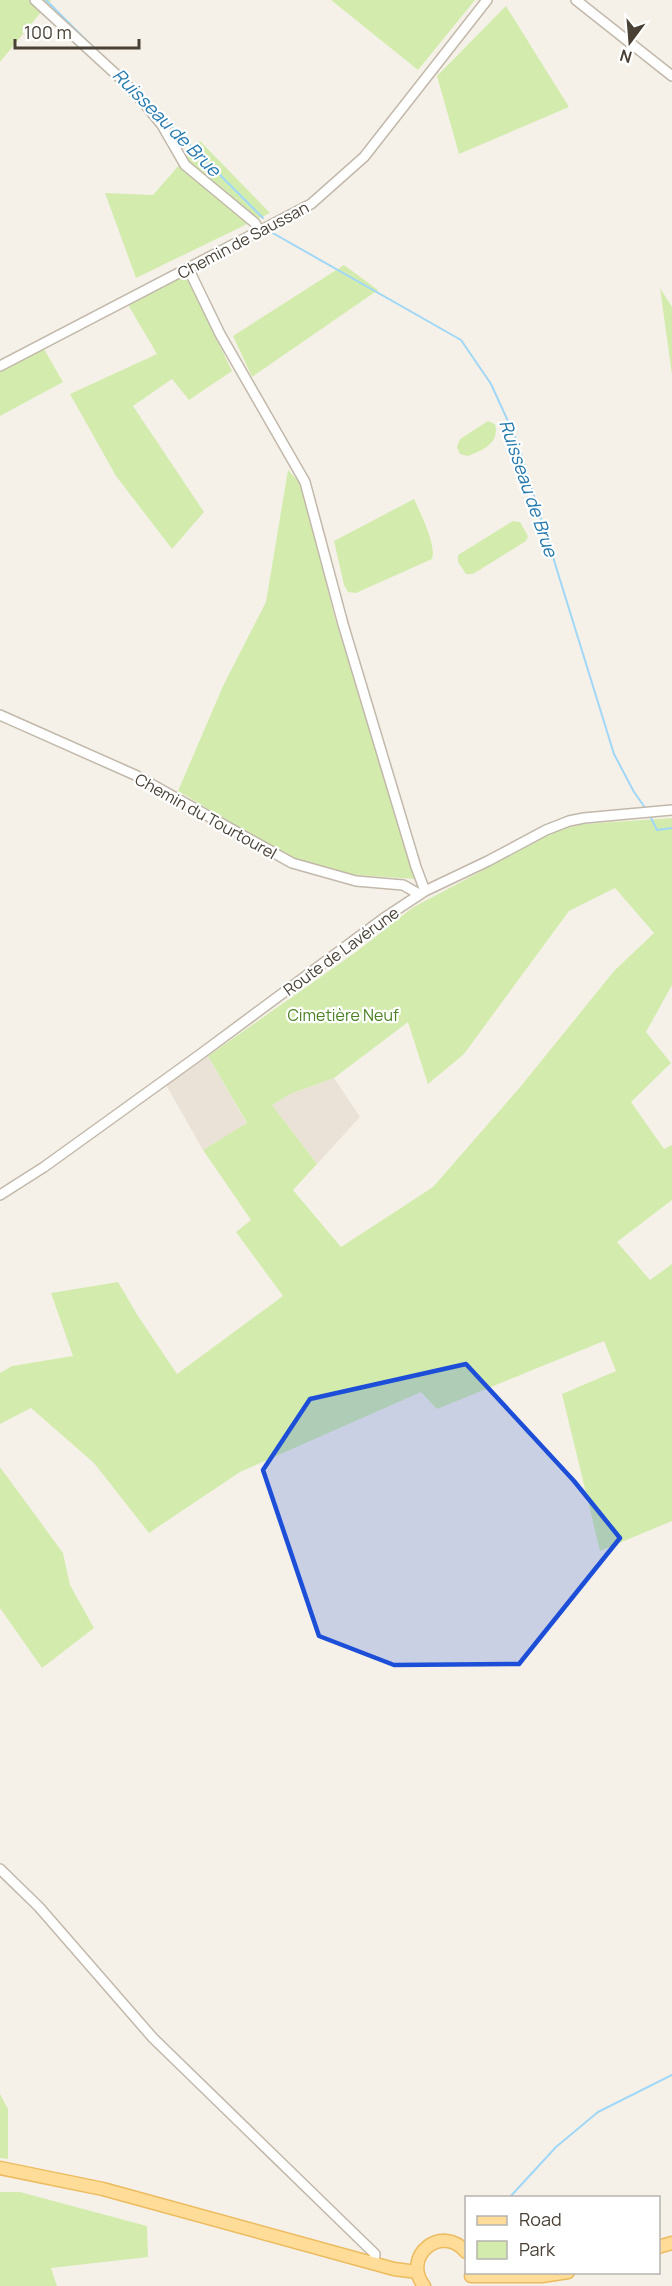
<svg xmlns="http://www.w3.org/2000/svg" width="672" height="2286" font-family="Manrope,sans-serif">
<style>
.residential{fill:#eae2d6}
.green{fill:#d3ecae;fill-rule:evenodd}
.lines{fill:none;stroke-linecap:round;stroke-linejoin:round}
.stream{stroke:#a1d7f6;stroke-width:2}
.minor-casing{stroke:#c2b8aa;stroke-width:12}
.major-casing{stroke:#edbb5f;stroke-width:15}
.minor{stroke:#fff;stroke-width:9}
.major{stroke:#ffdd98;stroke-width:12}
.marked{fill:#1d4ed8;fill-opacity:0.2;stroke:#1d4ed8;stroke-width:4.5;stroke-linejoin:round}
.labels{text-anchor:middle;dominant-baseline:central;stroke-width:4.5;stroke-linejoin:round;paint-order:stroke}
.street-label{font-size:16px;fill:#494136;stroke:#fff}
.park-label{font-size:16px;fill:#4b8124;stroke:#fff}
.water-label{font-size:18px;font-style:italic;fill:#2479ae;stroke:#fff}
</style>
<rect width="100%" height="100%" fill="#f5f1e8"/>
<path class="residential" d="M208,1056L247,1124L203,1150L166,1085Z
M334,1078L360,1117L317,1164L271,1105L290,1094Z"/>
<path class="green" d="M0,0H51L0,62Z
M331,0H475L418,70Z
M506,6L569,107L459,154L437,76Z
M200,141L270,213L136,278L105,193L153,195Z
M344,265L378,290L252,377L233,336Z
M185,274L232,371L189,400L172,379L133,406L204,512L172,549L116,476L70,394L157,354L127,303Z
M660,288L672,307V375Z
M44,349L63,382L0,416V372Z
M488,421L495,424C500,443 483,450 468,456L460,454L457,447L460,439Z
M288,470L302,485L334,615L415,879L356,875L291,858L178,791L223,686L266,602Z
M414,499C420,512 437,546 432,559L356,593L348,592L344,585L334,541Z
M513,521L520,522L528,536L526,541L473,574H466L458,562V555Z
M672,818V985L646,1032L671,1063L631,1102L664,1149L672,1145V1200L617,1242L650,1280L672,1264V1521L600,1551L562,1394L616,1371L604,1341L437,1409L421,1392L240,1472L149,1533L94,1463L31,1408L0,1424V1373L12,1366L73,1356L51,1293L118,1282L138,1316L177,1374L283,1296L236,1232L251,1220L203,1150L247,1123L208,1056L356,952L412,908L560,829L584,824ZM615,888L654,933L614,971L521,1086L433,1187L341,1247L293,1190L317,1164L272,1105L290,1094L334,1078L408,1022L428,1084L464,1054L569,911Z
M0,1467L63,1553L70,1585L94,1628L42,1668L0,1608Z
M0,2094L8,2109V2159L0,2158Z
M0,2192H20L147,2226L148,2257L51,2268L57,2286H0Z"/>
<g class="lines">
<path class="stream" d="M46,0L94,48
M155,110L263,218
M271,232L461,340L491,384L517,441L614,754L634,792L646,809
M649,814L657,830L672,828
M509,2198L556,2147L598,2112L672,2075"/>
<g class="minor-casing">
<path id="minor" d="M35,0L120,78L143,102L162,125L185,165L255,223L259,231
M576,0L672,76
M189,270L220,334L305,482L343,624L416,867L425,891
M0,366L311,204L364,157L487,0
M0,715L135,775L292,863L356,881L403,885L419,894
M0,1195L44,1167L198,1056L384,918L425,891L488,861L546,830L569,821L584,818L672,810
M0,1869L39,1907L153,2038L375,2254L374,2262"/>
</g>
<g class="major-casing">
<path id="major" d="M0,2168L103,2189L394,2269L417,2272
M658,2247L672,2243
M471,2276H542L568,2272
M424,2286C401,2256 442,2223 466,2252"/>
</g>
<use href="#minor" class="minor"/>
<use href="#major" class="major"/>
</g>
<path class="marked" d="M466,1364L574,1481L620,1538L519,1664L394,1665L319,1636L263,1470L310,1399Z"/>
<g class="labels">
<g class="street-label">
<text transform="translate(243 240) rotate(-28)">Chemin de Saussan</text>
<text transform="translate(206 816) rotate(29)">Chemin du Tourtourel</text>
<text transform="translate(341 951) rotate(-36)">Route de Lavérune</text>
</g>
<g class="park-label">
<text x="343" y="1015">Cimetière Neuf</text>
</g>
<g class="water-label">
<text transform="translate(167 122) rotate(45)">Ruisseau de Brue</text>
<text transform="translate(529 488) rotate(71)">Ruisseau de Brue</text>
</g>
</g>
<rect x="465" y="2196" width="195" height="78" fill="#ffffff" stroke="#b6b3af" stroke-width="1.5"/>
<rect x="477" y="2216" width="30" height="9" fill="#ffdd98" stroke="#b6b3af" stroke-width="1.5"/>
<text x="519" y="2226" font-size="18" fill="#494136">Road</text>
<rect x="477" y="2241" width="30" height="18" fill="#d3ecae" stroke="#b6b3af" stroke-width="1.5"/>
<text x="519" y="2256" font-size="18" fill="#494136">Park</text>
<g transform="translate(630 42) rotate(196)" stroke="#ffffff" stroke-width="4.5" paint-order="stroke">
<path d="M0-4.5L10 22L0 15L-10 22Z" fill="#494136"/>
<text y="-9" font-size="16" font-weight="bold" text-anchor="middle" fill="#494136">N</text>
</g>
<path d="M15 39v9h124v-9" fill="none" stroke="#494136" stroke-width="3"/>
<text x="24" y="39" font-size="18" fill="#494136" stroke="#ffffff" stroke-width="4.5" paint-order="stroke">100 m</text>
</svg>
